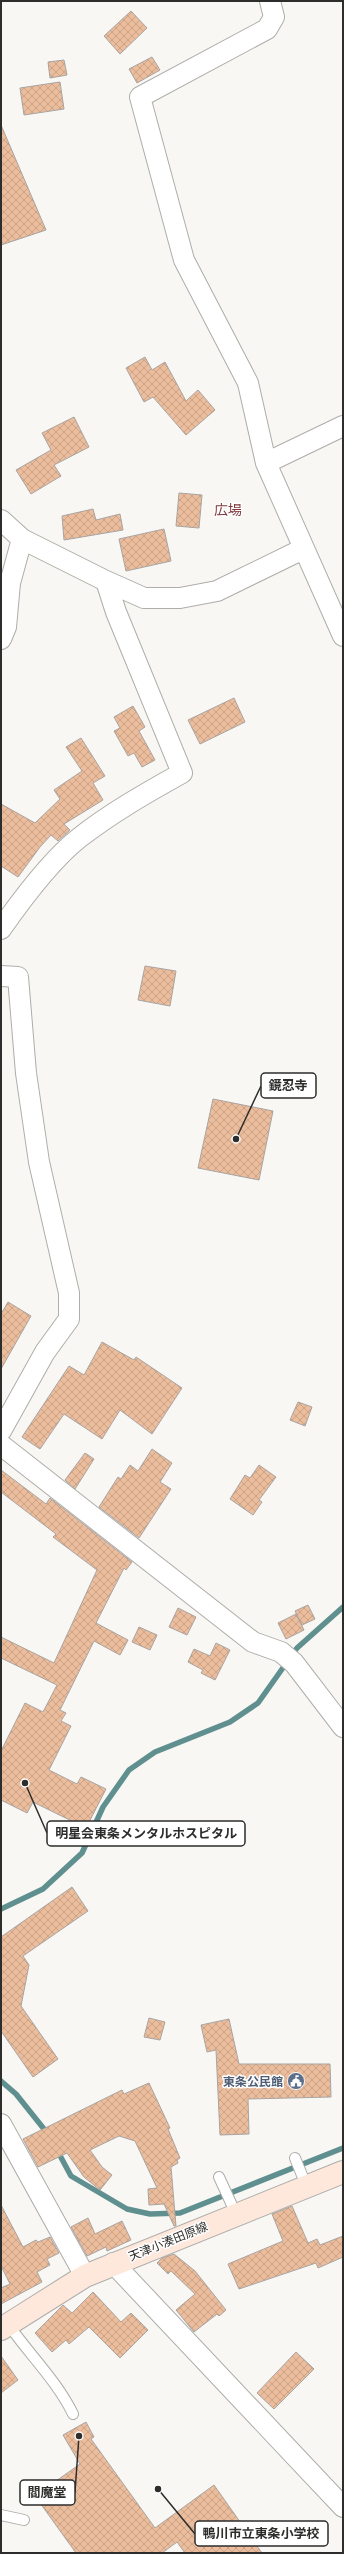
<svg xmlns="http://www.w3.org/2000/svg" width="344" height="2554" font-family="Mulish,'Noto Sans JP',sans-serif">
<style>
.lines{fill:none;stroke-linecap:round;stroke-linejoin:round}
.stream{stroke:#5f908f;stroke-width:5.5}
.building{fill:url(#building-cross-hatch);stroke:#a8a4a2}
.service-casing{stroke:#aeadaa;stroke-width:12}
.minor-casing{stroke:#aeadaa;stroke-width:22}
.secondary-casing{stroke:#aeadaa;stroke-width:24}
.service{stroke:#fff;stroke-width:10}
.minor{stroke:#fff;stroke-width:20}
.secondary{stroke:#fee7db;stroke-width:22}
.labels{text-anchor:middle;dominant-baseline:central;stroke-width:3;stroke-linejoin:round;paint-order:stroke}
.service-label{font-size:12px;font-weight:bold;fill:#4e5e75;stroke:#fff;text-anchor:end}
.street-label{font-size:12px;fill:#2d2d2c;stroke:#fff}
.quarter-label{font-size:14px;fill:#80383b;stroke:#fff}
.leader{fill:none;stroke:#2d2d2c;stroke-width:1.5}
.callout-dot{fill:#2d2d2c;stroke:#fff;stroke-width:1.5}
.callout{fill:#fff;stroke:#2d2d2c;stroke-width:1.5}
.callout-label{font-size:13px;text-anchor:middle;font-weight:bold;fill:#2d2d2c}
</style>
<defs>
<pattern id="building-cross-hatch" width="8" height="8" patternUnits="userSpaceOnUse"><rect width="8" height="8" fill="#ecbd9d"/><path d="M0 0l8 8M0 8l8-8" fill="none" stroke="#cba387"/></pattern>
</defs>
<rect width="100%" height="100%" fill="#f8f7f3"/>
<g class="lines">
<path class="stream" d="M1,1909L43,1889L82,1853L103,1807L129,1770L155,1752L230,1722L258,1703L297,1648L343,1607
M1,2081L16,2094L48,2134
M57,2150L71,2176L127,2209L150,2214L180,2213L343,2148"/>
</g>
<path class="building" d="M131,11L147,28L120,54L104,36Z
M152,57L160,70L137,83L129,69Z
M64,60L67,75L50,78L48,62Z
M60,82L64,109L24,115L20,88Z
M1,125L46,230L1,245Z
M145,357L152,370L165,362L186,401L198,390L215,410L186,435L153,397L144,402L126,368Z
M74,417L89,447L54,465L61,476L31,494L16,470L51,450L42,433Z
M179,493L202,495L199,528L176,526Z
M93,509L96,520L120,514L123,530L64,540L62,516Z
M164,529L171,561L126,571L119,539Z
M234,698L245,722L200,744L188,720Z
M133,706L145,727L139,731L155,760L142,767L134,753L128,756L114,731L120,728L114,717Z
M81,738L105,776L93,783L103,800L64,824L70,830L58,841L51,835L40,847L18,877L1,866V804L35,823L60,799L54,790L82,771L66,747Z
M145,966L176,971L170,1006L138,1000Z
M213,1099L273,1111L259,1180L198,1168Z
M8,1302L31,1316L1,1369V1314Z
M102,1342L134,1360L136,1357L182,1388L152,1434L120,1410L102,1439L64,1414L40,1449L22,1437L69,1366L84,1375Z
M298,1402L312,1407L305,1426L290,1420Z
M152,1449L172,1463L160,1482L171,1489L139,1538L99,1507L118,1477L121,1479L130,1465L138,1471Z
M85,1453L94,1459L75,1489L65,1480Z
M259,1465L276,1477L259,1500L262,1502L253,1515L230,1499L245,1475L250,1478Z
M1,1470L46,1504L50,1498L132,1562L126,1570L124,1568L96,1623L128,1640L120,1655L94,1641L60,1710L66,1713L61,1721L71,1726L49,1770L77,1784L81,1777L106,1789L86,1828L33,1802L27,1813L1,1800V1751L25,1703L43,1712L57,1685L1,1658V1637L54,1663L97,1570L53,1537L56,1534L1,1492Z
M308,1605L315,1619L302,1625L295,1611Z
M178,1608L196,1617L187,1635L169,1627Z
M296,1614L304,1630L286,1639L278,1623Z
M139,1627L157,1635L150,1650L132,1642Z
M216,1643L230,1650L215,1680L201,1673L203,1670L188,1662L194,1649L210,1656Z
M72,1887L88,1911L23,1956L29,1965L21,2006L58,2059L33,2077L1,2031V1937Z
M149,2018L165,2022L160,2040L144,2037Z
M229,2019L239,2064H330L331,2097L248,2099L249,2134L220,2135L216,2050L207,2052L201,2025Z
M149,2083L170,2128L168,2129L180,2158L177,2160L178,2163L171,2167L176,2226H174L164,2204L149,2205L148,2189L157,2188L135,2141L119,2136L90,2150L102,2167L112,2175L100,2190L84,2177L67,2153L38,2167L23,2139L122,2090L124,2094Z
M1,2205L23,2247L36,2240L38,2242L50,2237L59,2253L47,2259L50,2265L37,2272L42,2282L1,2304V2288L10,2284L1,2266Z
M292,2206L308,2243L317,2239L320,2245L343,2236V2257L318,2268L316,2263L239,2289L228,2264L283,2241L272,2214Z
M88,2218L95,2234L122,2221L131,2240L107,2251L106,2247L87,2256L71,2227Z
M174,2254L195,2271L226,2310L219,2316L217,2314L194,2332L176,2310L195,2294L171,2271L168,2274L157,2263L162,2258Z
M93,2292L121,2322L131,2313L148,2330L120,2358L89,2327L69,2344L66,2340L52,2352L35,2333L63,2305L72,2313Z
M296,2352L314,2369L274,2409L257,2393Z
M1,2356L18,2380L1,2393Z
M86,2422L94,2437L91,2439L155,2528L214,2485L262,2553H185L177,2542L162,2553H76L35,2496L80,2464L63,2435Z"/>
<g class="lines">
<g class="service-casing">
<path id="service" d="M295,2158L306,2185
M219,2177L236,2214
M8,2324C29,2354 57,2381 73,2414
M1,2515L24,2520"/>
</g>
<g class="minor-casing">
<path id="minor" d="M270,1L274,17L267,29L140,97L184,260L248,383L266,463L343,636
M266,463L343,426
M1,520L22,539L106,581L144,598H180L217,591L303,549
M1,639L6,627L10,583L22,539
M1,929C22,899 50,861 79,838C111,813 146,793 182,773L116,612L106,581
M1,976L18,977L26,1073L39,1162L69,1293V1319L45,1352L1,1431
M1,1445L253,1642L281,1652L294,1663L343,1727
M1,2124L85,2276
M113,2263L343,2507"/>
</g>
<g class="secondary-casing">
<path id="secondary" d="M1,2329L85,2276L343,2172"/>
</g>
<use href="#service" class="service"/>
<use href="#minor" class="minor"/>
<use href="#secondary" class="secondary"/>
</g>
<defs>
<g id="civic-disc" transform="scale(0.9)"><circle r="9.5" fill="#5c6f8a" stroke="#fff"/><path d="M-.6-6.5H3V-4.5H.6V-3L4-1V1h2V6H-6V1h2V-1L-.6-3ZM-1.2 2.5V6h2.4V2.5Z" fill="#fff"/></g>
</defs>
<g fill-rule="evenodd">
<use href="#civic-disc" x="296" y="2081"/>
</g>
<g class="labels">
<g class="service-label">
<text x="283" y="2081">東条公民館</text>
</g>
<g class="street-label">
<text transform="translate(168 2241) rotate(-22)">天津小湊田原線</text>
</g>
<g class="quarter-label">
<text x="228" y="510">広場</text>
</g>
</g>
<path class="leader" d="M236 1139L261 1086M25 1783L47 1833M79 2436L75 2492M158 2489L195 2534"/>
<g class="callout-dot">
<circle cx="236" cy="1139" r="4"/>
<circle cx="25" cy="1783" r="4"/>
<circle cx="79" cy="2436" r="4"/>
<circle cx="158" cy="2489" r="4"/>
</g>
<g class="callout">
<rect x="261" y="1073" width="55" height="25" rx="4"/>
<rect x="47" y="1821" width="198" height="25" rx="4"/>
<rect x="20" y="2480" width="55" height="25" rx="4"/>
<rect x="195" y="2521" width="133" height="25" rx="4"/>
</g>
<g class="callout-label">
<text x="288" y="1090">鏡忍寺</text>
<text x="146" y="1838">明星会東条メンタルホスピタル</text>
<text x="47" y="2497">閻魔堂</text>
<text x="261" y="2538">鴨川市立東条小学校</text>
</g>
<rect width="344" height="2554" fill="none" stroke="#2d2d2c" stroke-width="4"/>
</svg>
